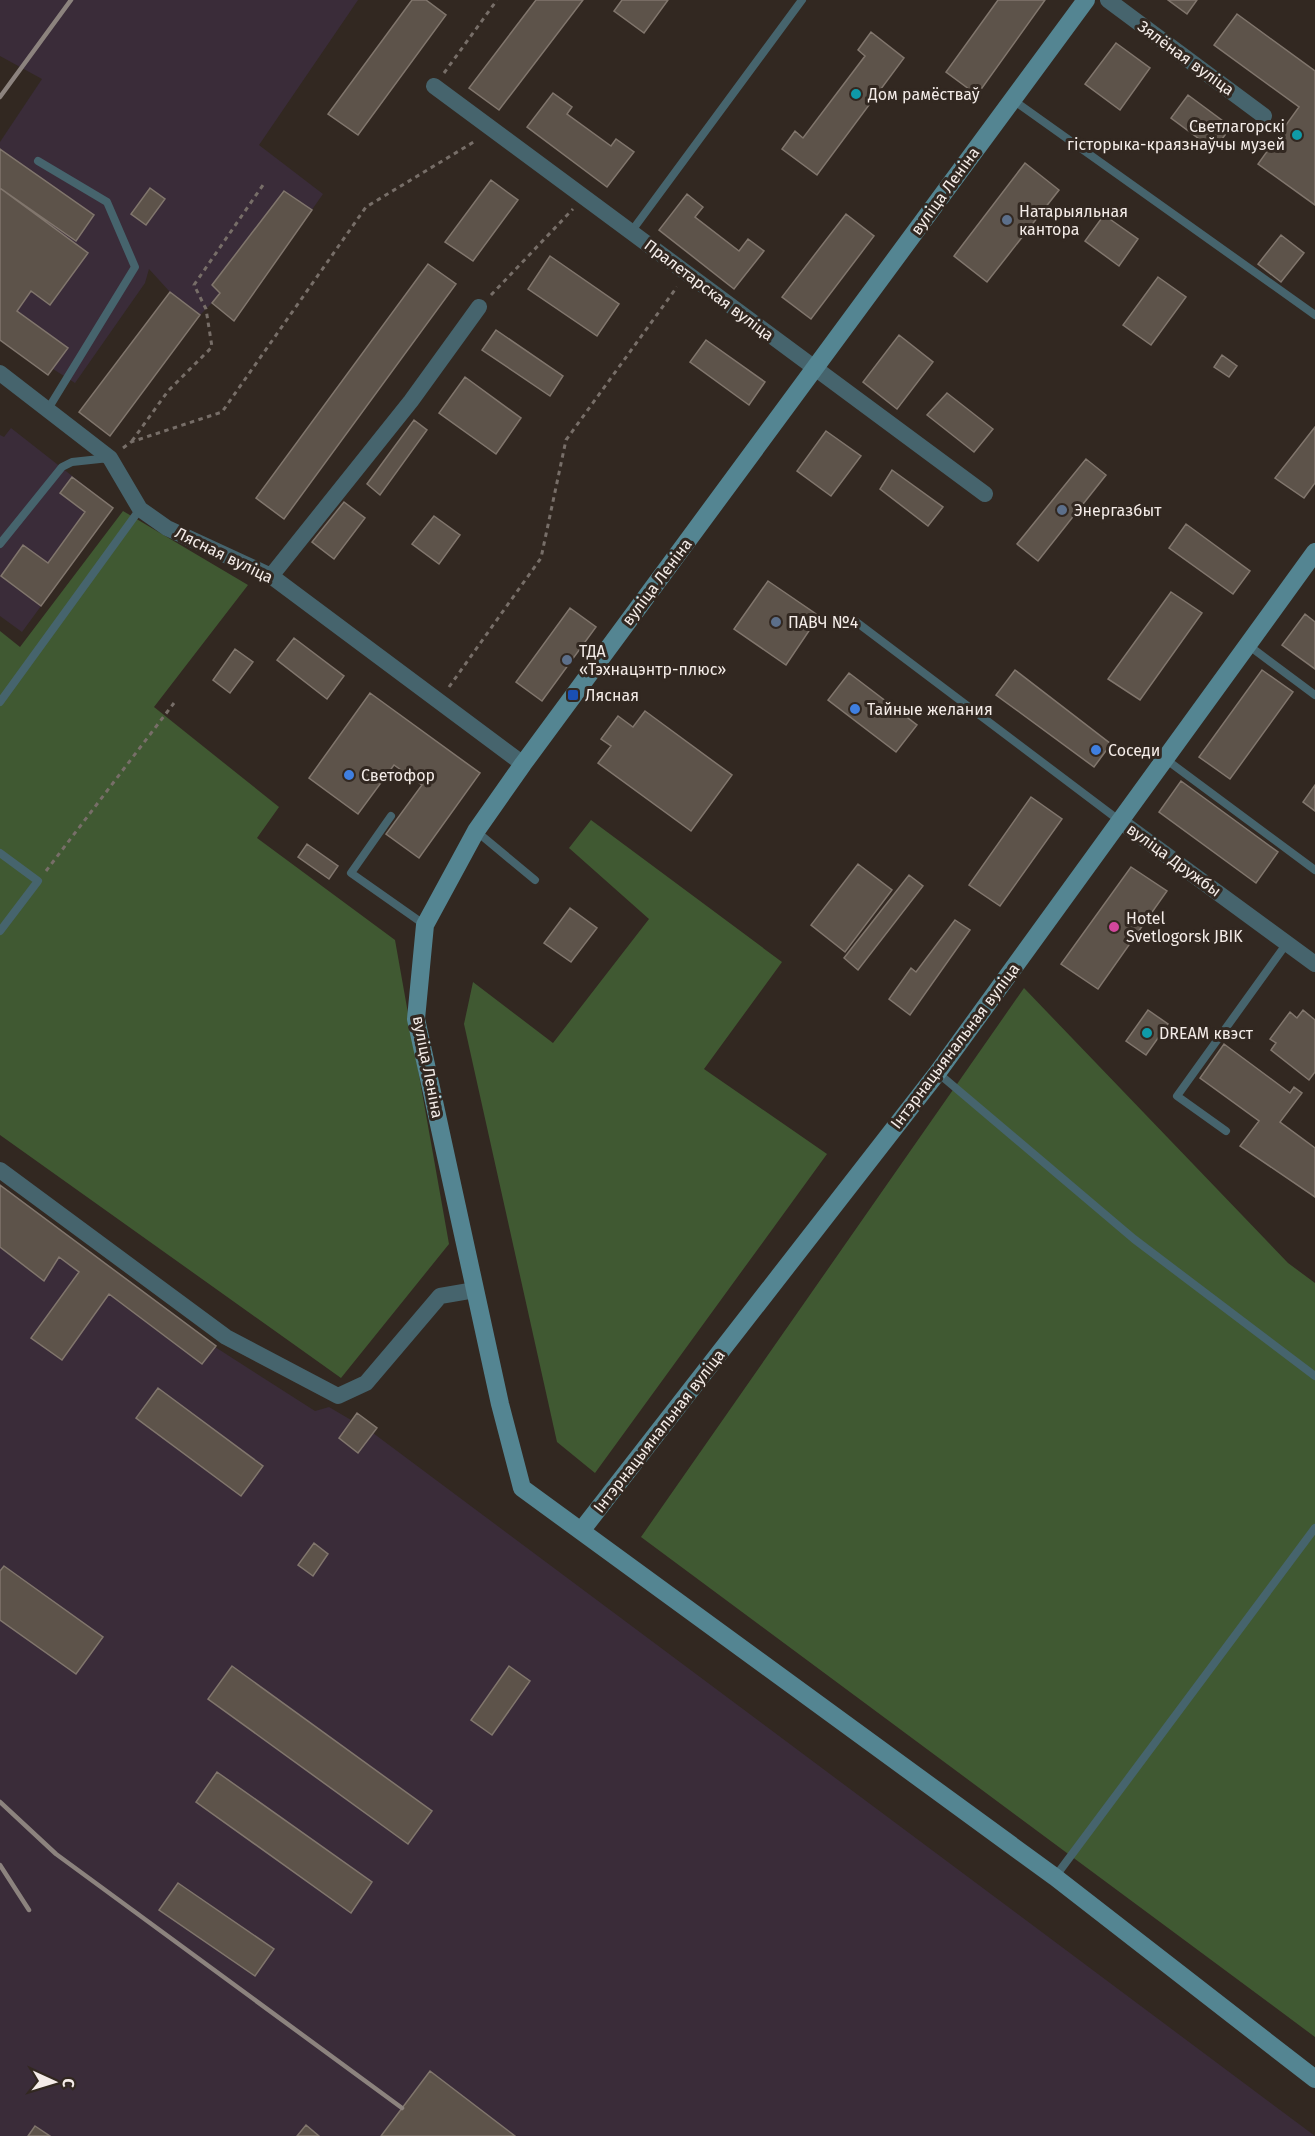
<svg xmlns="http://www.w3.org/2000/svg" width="1315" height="2136" font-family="'Fira Sans',sans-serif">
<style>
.industrial{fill:#3a2c39}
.green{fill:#405932}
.building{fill:#5d534a;stroke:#81766d;stroke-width:1.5}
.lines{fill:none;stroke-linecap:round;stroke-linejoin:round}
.path{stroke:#776e68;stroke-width:3;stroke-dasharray:4.5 4.5;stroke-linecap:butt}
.lane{stroke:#46646d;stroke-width:8}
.street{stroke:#46646d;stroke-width:16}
.secondary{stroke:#548592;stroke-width:18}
.rail{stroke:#8c837e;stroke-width:4.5}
.culture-dot{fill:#0f9aa8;stroke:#322821;stroke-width:2}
.service-dot{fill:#5c6f8a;stroke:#322821;stroke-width:2}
.transit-dot{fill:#1a4fb4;stroke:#322821;stroke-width:2}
.shop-dot{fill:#3f7fe0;stroke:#322821;stroke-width:2}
.hotel-dot{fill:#d1479c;stroke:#322821;stroke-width:2}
.labels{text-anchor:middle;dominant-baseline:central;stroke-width:6;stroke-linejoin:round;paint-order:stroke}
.street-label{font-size:16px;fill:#f4ece8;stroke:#322821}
.poi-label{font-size:16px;fill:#f4ece8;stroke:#322821;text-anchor:start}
</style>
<rect width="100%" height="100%" fill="#322821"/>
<path class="industrial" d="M0,0H358L259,145L323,194L234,321L212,303L200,315L170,292L149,269L145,283L75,383L53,369L48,375L0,340V142L42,79L0,56Z
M11,428L113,508L22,632L0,616V435L4,437Z
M0,1186L212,1345L315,1411L329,1407L373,1433L1315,2136H0Z"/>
<path class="green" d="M123,511L248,585L154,707L279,807L257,838L395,940L449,1244L341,1378L0,1135V631L20,647Z
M591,820L782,962L704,1069L827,1154L595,1473L557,1442L464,1024L473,982L553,1043L649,919L569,848Z
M1024,988L1288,1263L1315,1283V2037L641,1537Z"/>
<path class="building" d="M412,0H426L446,15L358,135L328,114Z
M536,0H583L499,110L469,88Z
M622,0H668L644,33L614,11Z
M998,0H1045L977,95L946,72Z
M1168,0H1197L1187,14Z
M1237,14L1315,71V205L1258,164L1299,107L1214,45Z
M871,32L904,58L817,175L782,149L795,131L803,138L865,56L858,50Z
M1116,43L1150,68L1120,110L1085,84Z
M553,93L572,107L567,114L611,146L616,139L634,152L607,187L527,127Z
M1188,95L1231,127L1214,150L1171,118Z
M0,149L94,215L76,241L0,188Z
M1025,163L1059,190L987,282L954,256Z
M491,180L518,200L473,261L445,242Z
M0,188L88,253L50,305L31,291L17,311L68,348L48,375L0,340Z
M150,188L165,199L146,225L131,214Z
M284,191L312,210L234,321L212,303L220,293L212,285Z
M687,194L703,207L695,217L739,251L748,239L764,251L734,289L659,230Z
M846,214L874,236L811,319L782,297Z
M1104,215L1138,239L1119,266L1085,241Z
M1281,235L1304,253L1281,282L1258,264Z
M550,256L619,304L597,336L528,289Z
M428,264L456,284L284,519L256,498Z
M1158,277L1186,297L1151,345L1123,325Z
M170,292L200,315L110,436L79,412Z
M496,330L563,376L550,396L482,350Z
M899,335L933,362L897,409L863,382Z
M706,340L765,382L749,405L690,362Z
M1222,355L1237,366L1229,377L1214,367Z
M465,377L521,418L496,454L439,413Z
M947,393L993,429L974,452L927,415Z
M414,420L427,430L380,495L367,484Z
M1315,427V483L1304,498L1275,478Z
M826,431L861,456L831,496L797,471Z
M1086,459L1106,475L1038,561L1017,544Z
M892,470L943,507L928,526L880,489Z
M72,477L113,508L41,606L1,576L23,545L48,563L85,512L60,493Z
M344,502L365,518L334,559L312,542Z
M434,516L460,535L439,564L412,544Z
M1186,524L1250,571L1233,594L1169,548Z
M768,581L819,616L786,665L734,629Z
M1171,592L1202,613L1140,700L1108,679Z
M570,608L596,627L542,701L516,682Z
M1305,614L1315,622V669L1282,645Z
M294,638L344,676L327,699L277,660Z
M235,649L253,662L230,693L213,680Z
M1015,670L1111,744L1094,767L996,695Z
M1262,670L1293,692L1230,779L1199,757Z
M849,673L917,725L896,752L828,700Z
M370,693L480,773L419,858L386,834L422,785L394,765L358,814L309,778Z
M645,711L732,775L691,831L598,763L611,746L601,739L618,716L633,727Z
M1181,781L1278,852L1256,883L1159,812Z
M1315,785V811L1303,802Z
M1031,797L1062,819L1000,906L969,885Z
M307,844L338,866L329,879L298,857Z
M858,864L892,890L845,952L811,925Z
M1131,867L1167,891L1098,989L1061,964Z
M909,875L923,886L858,970L844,958Z
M570,908L597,928L571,962L544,943Z
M955,920L970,930L910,1015L889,999L911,968L916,972Z
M1148,1010L1168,1024L1146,1055L1126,1041Z
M1303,1010L1315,1020V1072L1309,1080L1271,1050L1276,1043L1270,1039L1290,1012L1297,1018Z
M1224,1044L1290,1093L1294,1087L1302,1093L1280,1122L1315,1148V1197L1240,1146L1259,1121L1200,1078Z
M0,1185L216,1346L202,1364L109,1294L62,1360L31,1338L79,1272L59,1257L44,1281L0,1247Z
M158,1388L263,1466L241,1496L136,1418Z
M357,1413L377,1428L358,1453L339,1438Z
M314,1543L328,1554L313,1576L298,1565Z
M4,1566L103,1637L76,1674L0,1620V1571Z
M232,1666L432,1811L408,1844L208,1699Z
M509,1666L530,1681L492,1735L471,1720Z
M217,1772L372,1882L351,1913L196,1802Z
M178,1883L274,1949L255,1976L159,1910Z
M430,2071L515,2136H381Z
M306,2125L319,2136H297Z
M35,2126L50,2136H28Z"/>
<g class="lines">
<path class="path" d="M444,73L497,0
M491,295L573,209
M132,441L168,391L212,347L206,309L194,285L263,185
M123,448L131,442L222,412L366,207L477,140
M449,687L541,558L566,440L677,287
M46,871L174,703"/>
<path class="lane" d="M1013,100L1315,315
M38,161L107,202L135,267L48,409
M631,232L802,0
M0,544L62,467L72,462L109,458
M855,621L1120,821
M1248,645L1315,695
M0,702L140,509
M1164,758L1315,870
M391,816L351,873L425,925
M476,831L535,880
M0,853L38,881L0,931
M938,1073L1134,1239L1315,1376
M1226,1131L1177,1096L1287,943
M1055,1877L1315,1528"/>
<path class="street" d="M1108,0L1264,116
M434,86L985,494
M0,373L110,458L140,509L167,528L271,576L523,764
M271,576L411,401L479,307
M1120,821L1315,964
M0,1170L226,1337L338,1396L366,1383L440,1296L475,1290"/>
<path class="secondary" d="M1086,0L523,764L476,831L425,925L416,1019L500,1404L522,1488L1055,1877L1315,2079
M581,1531L938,1072L1315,552"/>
<path class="rail" d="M0,97L71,0
M0,1802L56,1854L402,2108
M0,1865L29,1910"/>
</g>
<g class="culture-dot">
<circle cx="856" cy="94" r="6"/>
<circle cx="1297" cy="135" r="6"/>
<circle cx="1147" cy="1033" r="6"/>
</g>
<g class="service-dot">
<circle cx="1007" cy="220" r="6"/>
<circle cx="1062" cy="510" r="6"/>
<circle cx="776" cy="622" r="6"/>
<circle cx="567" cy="660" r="6"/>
</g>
<rect class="transit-dot" x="567" y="689" width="12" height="12" rx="3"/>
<g class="shop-dot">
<circle cx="855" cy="709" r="6"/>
<circle cx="1096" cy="750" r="6"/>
<circle cx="349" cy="775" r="6"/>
</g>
<circle class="hotel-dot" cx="1114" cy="927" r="6"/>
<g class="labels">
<g class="street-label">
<text transform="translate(1186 58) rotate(36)">Зялёная вуліца</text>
<text transform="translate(945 191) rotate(-54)">вуліца Леніна</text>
<text transform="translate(709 290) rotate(37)">Пралетарская вуліца</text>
<text transform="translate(224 555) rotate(26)">Лясная вуліца</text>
<text transform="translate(657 582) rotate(-53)">вуліца Леніна</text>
<text transform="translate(1174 860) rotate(36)">вуліца Дружбы</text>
<text transform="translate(955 1046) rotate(-53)">Інтэрнацыянальная вуліца</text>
<text transform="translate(428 1067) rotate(79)">вуліца Леніна</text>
<text transform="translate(659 1431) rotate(-52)">Інтэрнацыянальная вуліца</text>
</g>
<g class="poi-label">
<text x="868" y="94">Дом рамёстваў</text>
<text x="1285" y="126" text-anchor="end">Светлагорскі<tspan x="1285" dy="18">гісторыка-краязнаўчы музей</tspan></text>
<text x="1019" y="211">Натарыяльная<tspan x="1019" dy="18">кантора</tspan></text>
<text x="1074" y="510">Энергазбыт</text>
<text x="788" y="622">ПАВЧ №4</text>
<text x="579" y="651">ТДА<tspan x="579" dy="18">«Тэхнацэнтр-плюс»</tspan></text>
<text x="585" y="695">Лясная</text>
<text x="867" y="709">Тайные желания</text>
<text x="1108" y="750">Соседи</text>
<text x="361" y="775">Светофор</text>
<text x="1126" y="918">Hotel<tspan x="1126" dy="18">Svetlogorsk JBIK</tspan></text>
<text x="1159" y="1033">DREAM квэст</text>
</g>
</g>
<g transform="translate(54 2082) rotate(94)" stroke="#322821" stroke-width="4.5" paint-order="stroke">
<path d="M0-4.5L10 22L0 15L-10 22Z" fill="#f4ece8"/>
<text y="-9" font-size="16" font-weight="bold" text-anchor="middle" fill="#f4ece8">С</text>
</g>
</svg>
